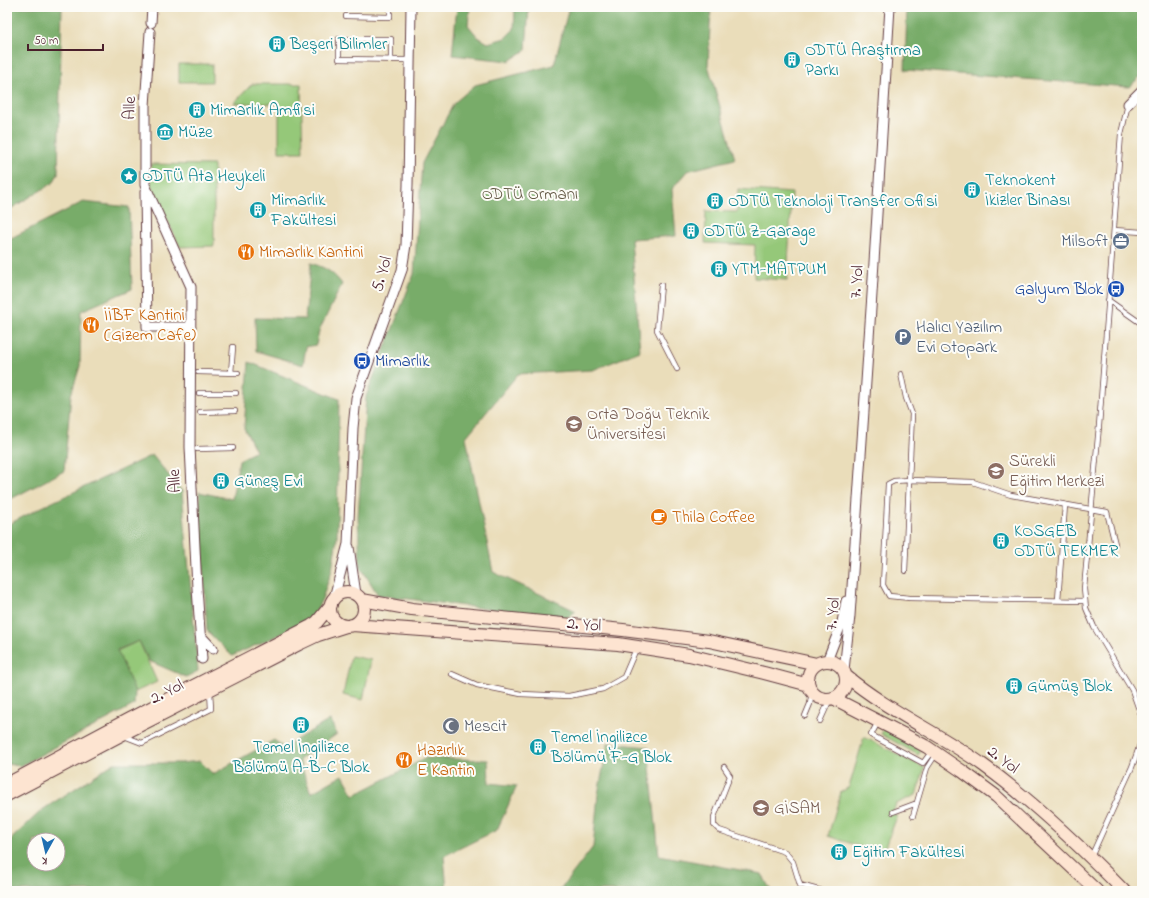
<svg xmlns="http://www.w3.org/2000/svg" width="1149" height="898" font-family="'Indie Flower',sans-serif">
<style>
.green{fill:#95c879;stroke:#707452}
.forest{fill:#78ac69;stroke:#61664a;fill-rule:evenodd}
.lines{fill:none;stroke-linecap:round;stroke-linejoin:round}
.lane-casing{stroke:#623c40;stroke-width:6}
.street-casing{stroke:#623c40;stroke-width:11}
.secondary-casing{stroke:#623c40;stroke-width:14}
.lane{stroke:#fff;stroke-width:4.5}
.street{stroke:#fff;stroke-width:9}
.secondary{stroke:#fde4d1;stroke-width:12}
.labels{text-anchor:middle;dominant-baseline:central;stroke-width:4;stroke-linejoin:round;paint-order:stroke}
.culture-label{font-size:17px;fill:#0d838f;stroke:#fdfcf7;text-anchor:start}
.street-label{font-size:17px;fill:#4a1f2b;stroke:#fdfcf7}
.park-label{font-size:17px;fill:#645a46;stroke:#fdfcf7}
.service-label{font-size:17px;fill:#4e5e75;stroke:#fdfcf7;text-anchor:end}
.food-label{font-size:17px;fill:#c56008;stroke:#fdfcf7;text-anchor:start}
.transit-label{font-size:17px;fill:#164399;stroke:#fdfcf7;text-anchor:end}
.education-label{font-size:17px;fill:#785e54;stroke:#fdfcf7;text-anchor:start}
.worship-label{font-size:17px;fill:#5b616d;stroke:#fdfcf7;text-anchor:start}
</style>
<rect width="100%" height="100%" fill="#fdfcf7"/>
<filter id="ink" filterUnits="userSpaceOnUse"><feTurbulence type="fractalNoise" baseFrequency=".025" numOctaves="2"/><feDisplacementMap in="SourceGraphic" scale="8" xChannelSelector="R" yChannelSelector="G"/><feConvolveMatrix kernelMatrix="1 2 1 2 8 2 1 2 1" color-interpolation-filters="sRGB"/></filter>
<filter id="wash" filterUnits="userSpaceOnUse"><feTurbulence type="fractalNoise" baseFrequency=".012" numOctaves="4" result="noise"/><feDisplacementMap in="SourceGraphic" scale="16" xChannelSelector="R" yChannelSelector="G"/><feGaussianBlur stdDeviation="0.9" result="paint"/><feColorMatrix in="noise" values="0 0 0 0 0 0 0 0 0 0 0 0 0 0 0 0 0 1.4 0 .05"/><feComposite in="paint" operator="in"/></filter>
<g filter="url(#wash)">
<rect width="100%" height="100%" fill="#eaddba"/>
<path class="green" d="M179,64H212V82H179Z
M252,84H301L303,152H279V104L234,103Z
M151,164L214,165V246L180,247L151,185Z
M738,189L792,193L787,280L754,278L755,245L705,243L706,211L737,212Z
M139,641L157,682L135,692L117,651Z
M351,656L371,660L363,700L343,695Z
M884,729L921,751L918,755L881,734Z
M864,737L925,768L916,795L896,804L893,812L897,817L882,854L828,836L841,792L849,787Z"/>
<path class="forest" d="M7,7H62L58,174L53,183L7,211Z
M457,7H470L468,25L478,37L488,43L505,38L514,29L515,7H529L526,50L509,61L452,55Z
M570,7H711L708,65L735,159L687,171L672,189L676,236L631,239L640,351L593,370L518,374L466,437L493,572L576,611L565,619L378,595L360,566L358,517L366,396L414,274L422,163L454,103L475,85L554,65L568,11Z
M907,7H1142V75L1129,87L905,70Z
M83,202L129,207L132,289L81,311L80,366L71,395L64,471L7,501V240Z
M311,263C326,268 332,271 342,284L319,331L316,345L306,347L303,365L256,351L255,318L305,319Z
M249,362L339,399L337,538L332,570L322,599L316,611L308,620L294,628L232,656L207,631L199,492L232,499L239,460L256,451L244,428Z
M152,455L182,491L198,671L186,677L149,661L139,641L117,650L135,692L134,705L20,766L7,764V525L40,508Z
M330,720L337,734L299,760L311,793L343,775L354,795L426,758L488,760L489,783L517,786L497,830L444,856L447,891H7V843L42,810L114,763H181L200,761L213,774L274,740L283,747ZM34,840H58V864H34Z
M608,743L648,747L659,855L762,874L771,891H559L593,847L598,794Z"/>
</g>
<g filter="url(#ink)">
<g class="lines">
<g class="lane-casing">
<path id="lane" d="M346,16L390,17V7
M391,59V39H339V59L410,60
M1128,104L1121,134L1099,426L1084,589L1086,608L1094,627L1132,690L1142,718
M1114,230L1142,232
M661,285L657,330L677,369
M1108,300L1142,324
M198,372L238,373
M231,373L233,347
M901,374L906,398L912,414L905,571
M199,393H236
M200,412L235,411
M197,449L233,448
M1058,600L1065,505
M1085,601L910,598L889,596L883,585L888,484L894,481L910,480L973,482L1011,495L1107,512L1115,544
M452,674L477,685L521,694L569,696L603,689L624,677L636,649
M805,716L810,704L812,691
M820,721L830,699
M878,722L871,735L923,763L932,751
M124,736L142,743L211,709L210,691
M724,767L730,776L714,817V825L719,830L785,852L793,862L800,885L822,891
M893,812L917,803
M913,816L927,768L936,754
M1091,857L1132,767L1142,739"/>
</g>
<g class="street-casing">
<path id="street" d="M151,23L152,7
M150,32L145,106V185L191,287L190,447L197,588L202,659
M1128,104L1142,90
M145,192L147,327H191
M349,547L356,594
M334,598L348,544L353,428L356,398L402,270L406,245L408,185L411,7
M200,635L213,649
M827,661L842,622L846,601
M844,670L850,616L872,294L890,7"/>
</g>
<g class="secondary-casing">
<path id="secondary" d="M330 609a17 17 0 1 1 34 0a17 17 0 1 1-34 0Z
M362,600L412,609L623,630L709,641L817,664
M352,625L618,644L689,655L764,673L809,685
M808 680a19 19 0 1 1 38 0a19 19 0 1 1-38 0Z
M846,676C888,711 939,733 983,765C1034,802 1080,846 1124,891
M833,698L903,734L927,747L962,771L996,796L1097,891
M7,784L129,719L311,626L317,622L331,605
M7,795L121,735L299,644L318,635L346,626"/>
</g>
<use href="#lane" class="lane"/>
<use href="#street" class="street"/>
<use href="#secondary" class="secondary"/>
</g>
</g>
<defs>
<g id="building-disc" transform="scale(0.9)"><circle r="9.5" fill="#0f9aa8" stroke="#fdfcf7"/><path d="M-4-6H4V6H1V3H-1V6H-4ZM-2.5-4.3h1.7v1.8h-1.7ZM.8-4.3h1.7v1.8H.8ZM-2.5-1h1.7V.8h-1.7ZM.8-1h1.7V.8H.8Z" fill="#fff"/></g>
<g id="museum-disc" transform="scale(0.9)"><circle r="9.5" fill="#0f9aa8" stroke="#fdfcf7"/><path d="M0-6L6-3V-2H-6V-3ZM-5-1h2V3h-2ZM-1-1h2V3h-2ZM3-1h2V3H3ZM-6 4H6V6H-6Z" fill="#fff"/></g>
<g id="sight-disc" transform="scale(0.9)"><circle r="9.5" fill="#0f9aa8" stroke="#fdfcf7"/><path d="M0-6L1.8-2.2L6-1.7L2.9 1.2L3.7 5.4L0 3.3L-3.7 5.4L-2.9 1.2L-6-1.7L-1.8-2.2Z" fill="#fff"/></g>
<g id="office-disc" transform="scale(0.9)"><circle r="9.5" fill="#5c6f8a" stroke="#fdfcf7"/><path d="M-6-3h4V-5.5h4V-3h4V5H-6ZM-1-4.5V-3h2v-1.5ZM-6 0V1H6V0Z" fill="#fff"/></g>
<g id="restaurant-disc" transform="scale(0.9)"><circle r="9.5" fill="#e8710a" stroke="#fdfcf7"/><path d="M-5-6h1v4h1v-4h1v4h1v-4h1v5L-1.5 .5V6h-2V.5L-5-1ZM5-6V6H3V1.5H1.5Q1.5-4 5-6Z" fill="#fff"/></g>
<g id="bus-disc" transform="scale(0.9)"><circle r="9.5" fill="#1a4fb4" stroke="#fdfcf7"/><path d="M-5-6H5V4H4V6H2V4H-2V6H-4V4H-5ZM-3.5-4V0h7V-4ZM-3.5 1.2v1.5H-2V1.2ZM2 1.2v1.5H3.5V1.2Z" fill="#fff"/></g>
<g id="parking-disc" transform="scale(0.9)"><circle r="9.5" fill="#5c6f8a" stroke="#fdfcf7"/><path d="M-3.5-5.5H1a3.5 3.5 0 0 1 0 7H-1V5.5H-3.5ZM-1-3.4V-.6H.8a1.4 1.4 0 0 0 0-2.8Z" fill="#fff"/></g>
<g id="university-disc" transform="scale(0.9)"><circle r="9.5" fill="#8d6e63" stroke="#fdfcf7"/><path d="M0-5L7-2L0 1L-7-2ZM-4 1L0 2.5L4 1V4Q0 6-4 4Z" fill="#fff"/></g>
<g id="school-disc" transform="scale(0.9)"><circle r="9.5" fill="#8d6e63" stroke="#fdfcf7"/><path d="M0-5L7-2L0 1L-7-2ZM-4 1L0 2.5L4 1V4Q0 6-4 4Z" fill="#fff"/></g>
<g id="cafe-disc" transform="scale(0.9)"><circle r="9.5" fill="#e8710a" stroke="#fdfcf7"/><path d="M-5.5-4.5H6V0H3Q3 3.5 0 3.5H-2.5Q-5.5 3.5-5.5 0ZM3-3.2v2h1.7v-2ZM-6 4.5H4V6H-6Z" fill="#fff"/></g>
<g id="mosque-disc" transform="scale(0.9)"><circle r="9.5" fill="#6b7280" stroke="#fdfcf7"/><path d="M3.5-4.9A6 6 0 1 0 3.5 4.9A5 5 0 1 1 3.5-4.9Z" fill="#fff"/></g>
</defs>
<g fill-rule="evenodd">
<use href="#building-disc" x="277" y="44"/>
<use href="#building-disc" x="792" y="60"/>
<use href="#building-disc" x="197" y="110"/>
<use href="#museum-disc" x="165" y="132"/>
<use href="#sight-disc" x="129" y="176"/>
<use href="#building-disc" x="972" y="190"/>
<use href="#building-disc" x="715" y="201"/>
<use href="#building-disc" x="258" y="210"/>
<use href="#building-disc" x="691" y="231"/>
<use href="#office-disc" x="1121" y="241"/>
<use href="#restaurant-disc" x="246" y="252"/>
<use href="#building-disc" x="719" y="269"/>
<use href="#bus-disc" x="1116" y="289"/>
<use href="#restaurant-disc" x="91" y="325"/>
<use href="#parking-disc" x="903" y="337"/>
<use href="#bus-disc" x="362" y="361"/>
<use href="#university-disc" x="574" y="424"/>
<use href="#school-disc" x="996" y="471"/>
<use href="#building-disc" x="221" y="481"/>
<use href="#cafe-disc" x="659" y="517"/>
<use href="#building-disc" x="1001" y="541"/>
<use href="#building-disc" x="1014" y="686"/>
<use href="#building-disc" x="301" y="725"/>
<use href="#mosque-disc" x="451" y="726"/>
<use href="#building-disc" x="538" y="747"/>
<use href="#restaurant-disc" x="404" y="760"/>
<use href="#university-disc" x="761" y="808"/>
<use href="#building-disc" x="839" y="852"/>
</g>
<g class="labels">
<g class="culture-label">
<text x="290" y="44">Beşeri Bilimler</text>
<text x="805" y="50">ODTÜ Araştırma<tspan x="805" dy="20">Parkı</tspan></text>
<text x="210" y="110">Mimarlık Amfisi</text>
<text x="178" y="132">Müze</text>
<text x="142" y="176">ODTÜ Ata Heykeli</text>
<text x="985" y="180">Teknokent<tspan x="985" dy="20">İkizler Binası</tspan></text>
<text x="271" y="200">Mimarlık<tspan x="271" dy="20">Fakültesi</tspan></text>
<text x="728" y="201">ODTÜ Teknoloji Transfer Ofisi</text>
<text x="704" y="231">ODTÜ Z-Garage</text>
<text x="732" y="269">YTM-MATPUM</text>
<text x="234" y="481">Güneş Evi</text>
<text x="1014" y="531">KOSGEB<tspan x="1014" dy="20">ODTÜ TEKMER</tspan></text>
<text x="1027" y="686">Gümüş Blok</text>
<text x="551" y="737">Temel İngilizce<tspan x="551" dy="20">Bölümü F-G Blok</tspan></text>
<text x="301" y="747" text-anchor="middle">Temel İngilizce<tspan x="301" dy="20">Bölümü A-B-C Blok</tspan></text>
<text x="852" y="852">Eğitim Fakültesi</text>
</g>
<g class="street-label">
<text transform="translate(130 108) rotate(-88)">Alle</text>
<text transform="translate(382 274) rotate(-74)">5. Yol</text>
<text transform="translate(857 282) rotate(-86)">7. Yol</text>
<text transform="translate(175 481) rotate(-92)">Alle</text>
<text transform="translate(833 614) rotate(-85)">7. Yol</text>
<text transform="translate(584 625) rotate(4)">2. Yol</text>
<text transform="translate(167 692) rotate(-27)">2. Yol</text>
<text transform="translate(1003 760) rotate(37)">2. Yol</text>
</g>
<g class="park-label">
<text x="530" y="194">ODTÜ Ormanı</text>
</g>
<g class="service-label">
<text x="1108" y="241">Milsoft</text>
<text x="916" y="327" text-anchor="start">Halıcı Yazılım<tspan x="916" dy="20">Evi Otopark</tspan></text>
</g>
<g class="food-label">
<text x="259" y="252">Mimarlık Kantini</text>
<text x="104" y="315">İİBF Kantini<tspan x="104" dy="20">(Gizem Cafe)</tspan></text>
<text x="672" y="517">Thila Coffee</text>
<text x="417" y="750">Hazırlık<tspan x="417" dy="20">E Kantin</tspan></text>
</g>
<g class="transit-label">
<text x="1103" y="289">Galyum Blok</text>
<text x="375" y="361" text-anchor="start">Mimarlık</text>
</g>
<g class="education-label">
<text x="587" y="414">Orta Doğu Teknik<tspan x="587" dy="20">Üniversitesi</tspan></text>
<text x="1009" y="461">Sürekli<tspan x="1009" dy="20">Eğitim Merkezi</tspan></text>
<text x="774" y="808">GİSAM</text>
</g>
<g class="worship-label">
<text x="464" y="726">Mescit</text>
</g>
</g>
<rect width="1149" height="898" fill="none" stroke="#fdfcf7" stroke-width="24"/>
<g transform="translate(46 852) rotate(188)"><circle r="19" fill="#fdfcf7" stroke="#b5a4a5"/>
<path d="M0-3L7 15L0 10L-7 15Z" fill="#1f6fb2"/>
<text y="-6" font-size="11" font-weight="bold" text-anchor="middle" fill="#4a1f2b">K</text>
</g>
<path d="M28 44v6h75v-6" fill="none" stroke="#4a1f2b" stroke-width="2"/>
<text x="34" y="44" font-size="12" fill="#4a1f2b" stroke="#fdfcf7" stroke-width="3" paint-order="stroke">50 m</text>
</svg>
